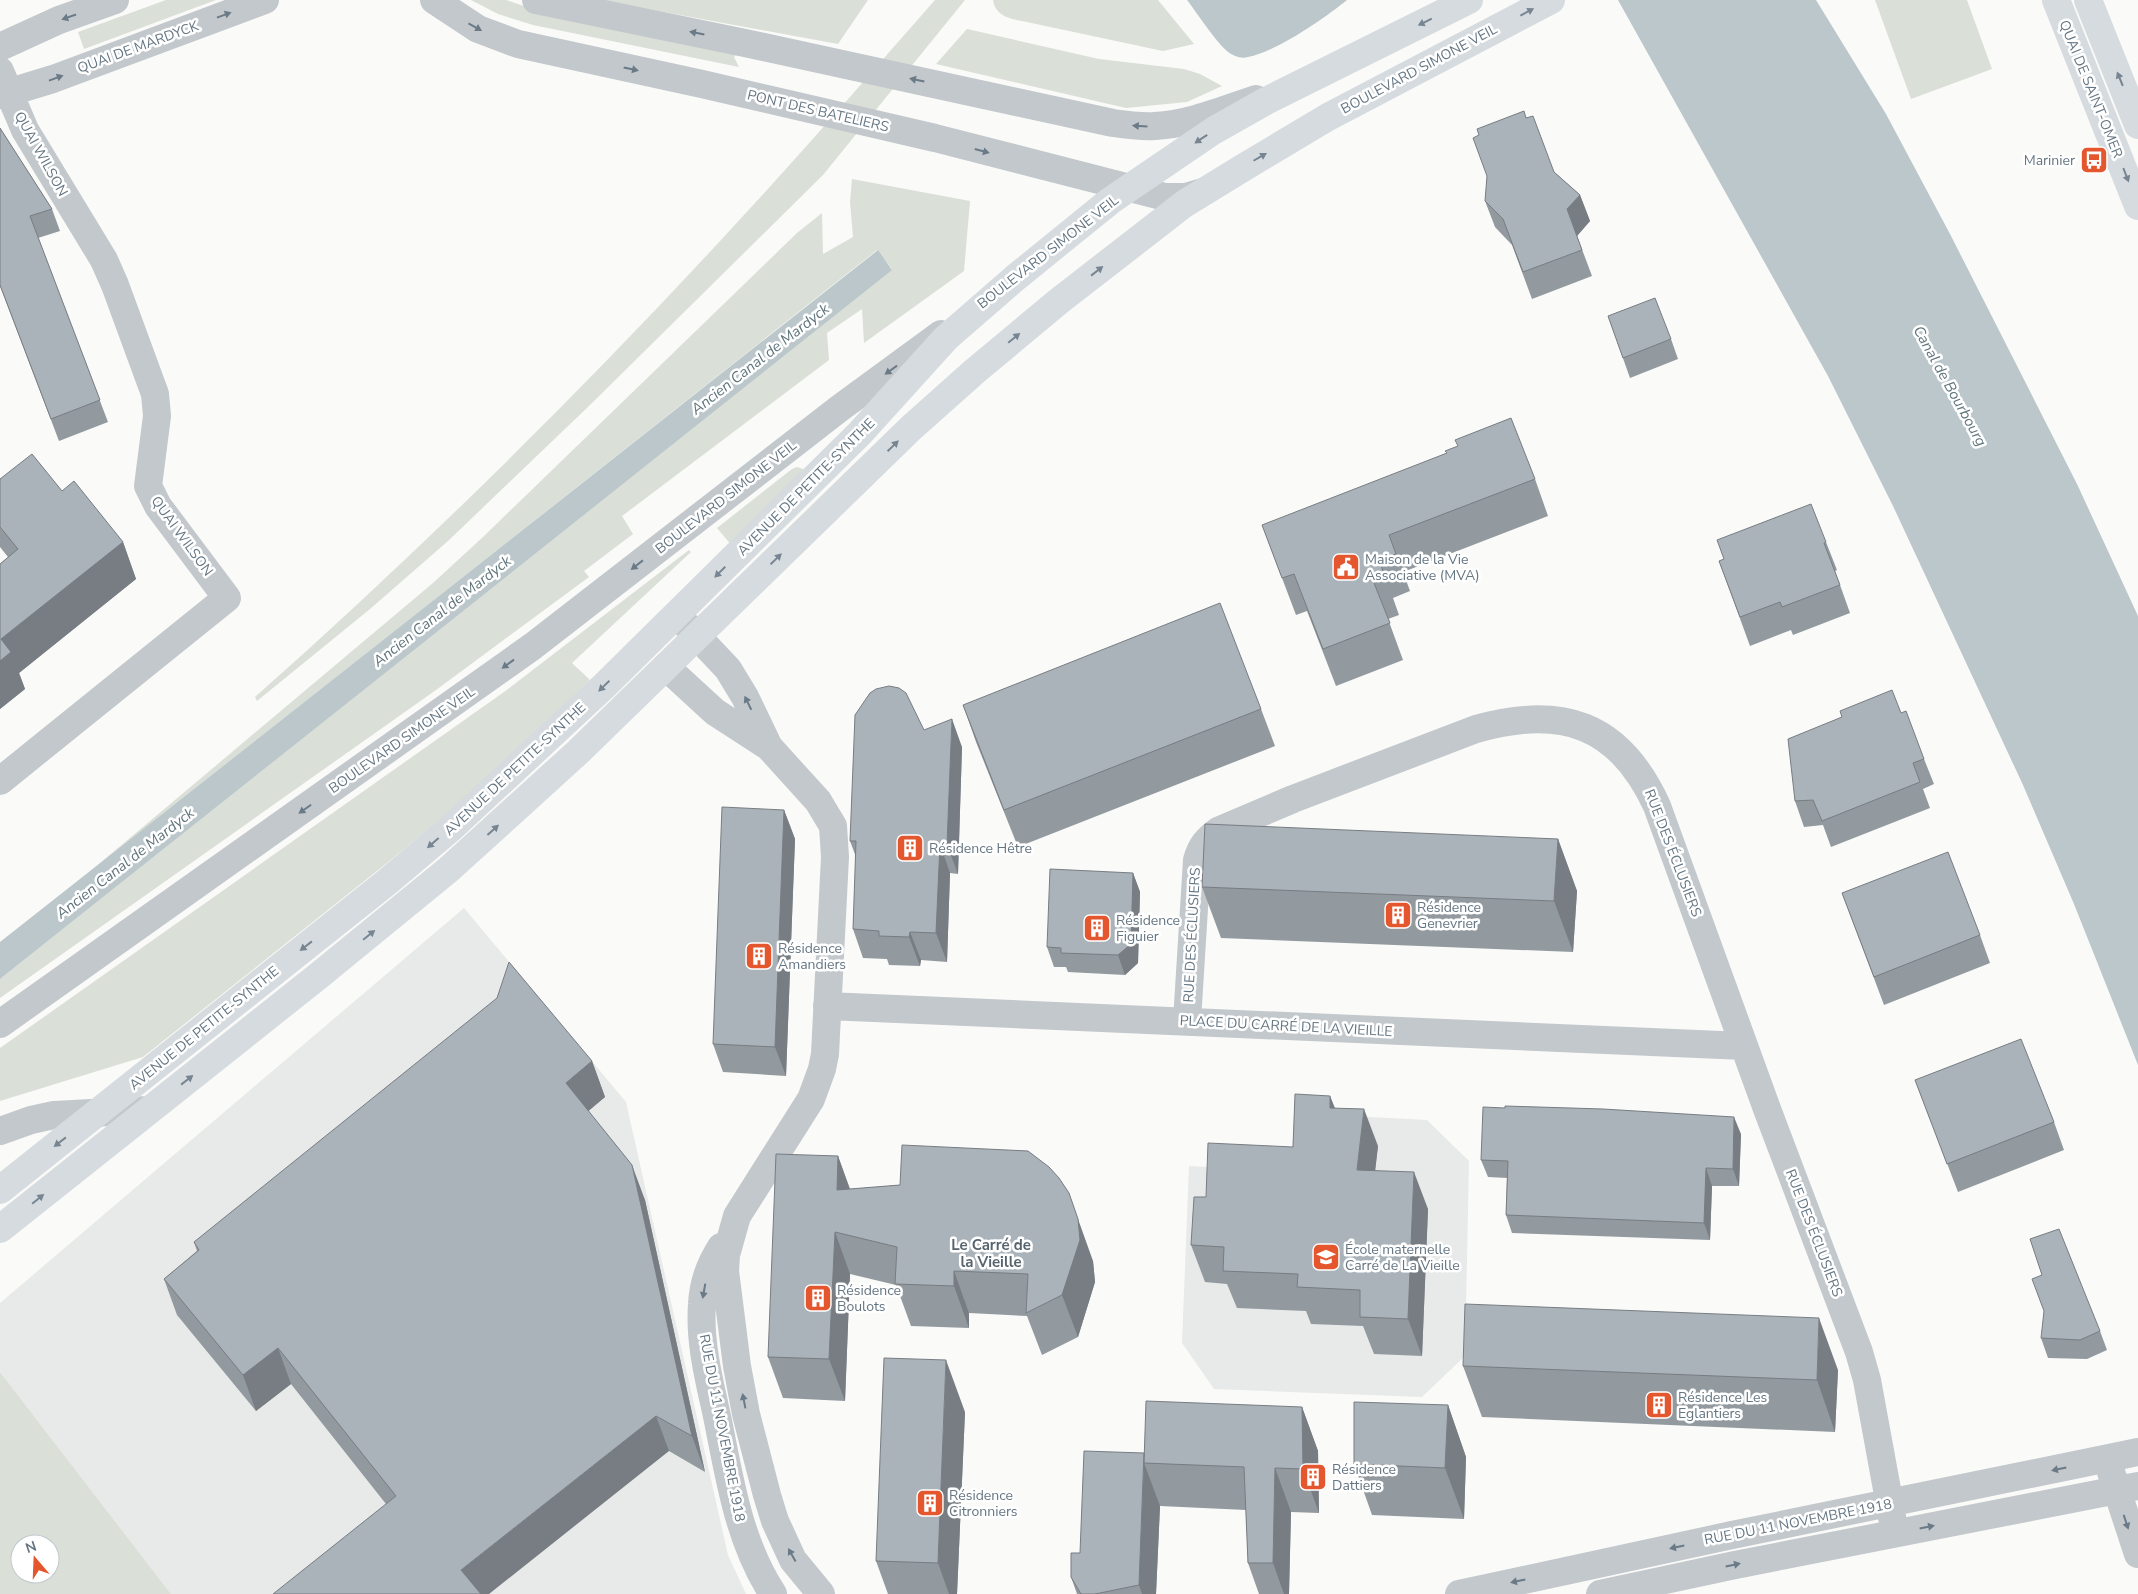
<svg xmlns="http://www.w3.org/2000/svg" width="2138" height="1594" font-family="'Nunito Sans',sans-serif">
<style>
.built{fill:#e8e9e9}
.green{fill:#dadfd7;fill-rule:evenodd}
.water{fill:#bbc7cb}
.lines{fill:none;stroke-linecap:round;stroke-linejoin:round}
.minor{stroke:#c3c8cc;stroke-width:28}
.major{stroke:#d6dbdf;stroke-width:28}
.wall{fill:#929a9f}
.shaded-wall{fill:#777d82}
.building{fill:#aab3b9;stroke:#777d82}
.oneway{fill:#768591}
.oneway2{fill:#6a7a87}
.labels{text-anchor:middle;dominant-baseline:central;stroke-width:5;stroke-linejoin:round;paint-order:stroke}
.street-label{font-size:14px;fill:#657683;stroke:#fff}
.poi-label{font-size:14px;fill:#657683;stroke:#fff;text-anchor:start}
.water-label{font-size:15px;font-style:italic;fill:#60757c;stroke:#fff}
.neighbourhood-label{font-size:15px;font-weight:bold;fill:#57646e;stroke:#fff}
</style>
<rect width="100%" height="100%" fill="#fafaf8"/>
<path class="built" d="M464,908L626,1102L728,1555L746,1594H171L0,1372V1303Z
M1294,1113L1427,1120L1469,1161L1465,1356L1422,1397L1214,1389L1182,1343L1189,1166L1291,1171Z"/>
<path class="green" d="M166,0H216L84,49L78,32Z
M471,0H506L542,12L736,54L734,57L739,67L533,25L498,14Z
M599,0H868L838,44Z
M935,0H965L823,175L591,404L448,541L370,609L257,701L255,697C422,549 582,391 733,227C802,153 868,76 935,0Z
M993,0H1158L1194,44L1163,51L1022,21C1009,19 995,15 993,0Z
M1875,0H1967L1992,69L1911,99Z
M967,29L1099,59L1184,69L1200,74L1222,86L1187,102L1126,108L936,64Z
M852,179L970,201L964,271L864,343L862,309L827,333L829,360L622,516L633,534L584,571L589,577L436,690L0,998V979L892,269L877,250L87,874L433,583L483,537L797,233L822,213L823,254L853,237L850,202Z
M797,467L803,469L804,474L733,547L717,528L792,469Z
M689,550L691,552L572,663L590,680L470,795L387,863L143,1057L0,1101V1048L504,692Z
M0,1372L171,1594H0ZM20,1544H50V1574H20Z"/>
<path class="water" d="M1187,0H1347C1325,18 1276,52 1248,57C1241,59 1233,56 1227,51C1216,42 1197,13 1187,0Z
M1618,0H1816L1886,114L1950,234L2077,484L2138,616V1065L2074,904L2023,785L1893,506L1828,376Z
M878,250L892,270L0,979V942Z"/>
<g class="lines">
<path class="minor" d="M434,0L478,29L518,44L702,84L935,138L1165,197H1186L1203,192
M536,0L745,43L1113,123C1127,125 1141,127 1155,126C1190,124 1223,110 1256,99
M0,47L59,20L115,0
M0,71L25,130L104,260L115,285L155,394L157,416L148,486L158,506L227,598L0,781
M0,95L53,79L265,0
M677,615L728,669L745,697L769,747
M666,667L715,712L769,747L818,801L833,826L835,857L825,1054L822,1069L811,1099L737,1216L726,1255L725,1271L737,1366L746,1414L767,1495L775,1521L793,1560L821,1594
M827,1006L1744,1046
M1187,1021L1197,860C1201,846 1207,839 1218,831L1293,799L1476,729C1561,705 1619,723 1657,806L1767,1109L1859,1352L1867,1380L1895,1533
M0,1024L533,646L840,408L941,334
M0,1131L31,1120L54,1115L149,1110
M721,1247C710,1264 703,1284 702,1304C699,1344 710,1383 718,1421C730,1481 739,1542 773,1594
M2111,1472L2138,1554
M1459,1594L1732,1535L2138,1452
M1600,1594L1735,1565L2138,1486"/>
<path class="major" d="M2056,0L2138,206
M2088,0L2138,125
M0,1190L387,882L451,828L604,686L860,433L946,338L1015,278L1110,201L1213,131L1266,101L1469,0
M0,1229L317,977L448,870L578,752L911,428L975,371L1059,301L1184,204L1246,166L1328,117L1551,0"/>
</g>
<path class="wall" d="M1526,118L1554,172L1580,195L1590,221L1577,236L1592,276L1532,299L1512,245L1495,227L1485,201Z
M0,128L52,209L60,231L38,238L108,422L59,441L0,286Z
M1608,316L1671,339L1678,359L1630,378Z
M0,479L62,491L123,542L136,579L19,673L25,689L0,709V564L8,557L0,547Z
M1535,479L1548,516L1403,572L1410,591L1393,598L1399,615L1388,619L1403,660L1336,686L1307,611L1296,615L1262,525Z
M1826,542L1837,570L1835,571L1850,613L1793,635L1791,630L1750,646L1719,561Z
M963,705L1261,709L1275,746L1018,847L976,742Z
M1901,713L1924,759L1934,784L1923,789L1930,808L1831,847L1823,825L1804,827L1795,801Z
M924,730L962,747L958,874L950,873L947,962L921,960L920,966L889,965L887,959L863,958L853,929L856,857L850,841Z
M784,810L795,839L786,1076L723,1072L713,1044Z
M1558,839L1577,891L1573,952L1221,938L1202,887Z
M1133,873L1140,892L1138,963L1125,975L1068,972L1066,967H1054L1047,947Z
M1842,893L1980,935L1990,963L1884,1005Z
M592,1061L605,1097L588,1111L645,1200L705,1472L669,1451L386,1504L291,1384L256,1411L177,1315L164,1279L197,1251L194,1242Z
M1915,1080L2054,1122L2064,1150L1958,1192Z
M1330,1096L1335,1108L1378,1146L1375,1170L1428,1209L1422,1356L1374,1354L1363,1326L1311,1324L1306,1311L1237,1308L1227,1284L1205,1282L1191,1245L1206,1197L1293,1147Z
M1741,1134L1739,1186H1712L1710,1240L1512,1233L1506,1215L1507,1178L1488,1177L1481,1160Z
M838,1156L850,1189L900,1185L1093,1261L1095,1282L1078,1337L1042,1355L1027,1316L969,1313V1328L911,1326L896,1285L850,1274L845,1401L783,1398L768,1357Z
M2100,1331L2107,1350L2087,1359L2048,1358L2041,1338Z
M1463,1366L1838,1370L1835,1432L1482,1417Z
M1448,1405L1466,1457L1464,1519L1372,1515L1354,1464Z
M1302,1407L1318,1451L1319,1513L1291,1512L1289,1594H1259L1248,1563L1246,1510L1160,1506L1156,1594H1077L1071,1577L1080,1553L1144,1453Z
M965,1412L957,1594H888L876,1561Z"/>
<path class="shaded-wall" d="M1580,195L1590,221L1577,236L1567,209Z
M123,542L136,579L19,673L25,689L0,709V661L1,639Z
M952,719L962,747L958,874L947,845Z
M784,810L795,839L786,1076L775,1047Z
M1558,839L1577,891L1573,952L1554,901Z
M940,844L950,873L947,962L936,933Z
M1133,873L1140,892L1138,963L1125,975L1118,955Z
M910,932L921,960L920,966L909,937Z
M592,1061L605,1097L579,1119L566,1083Z
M1330,1096L1344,1133L1330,1108Z
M1364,1109L1378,1146L1371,1207L1357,1170Z
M1734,1117L1741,1134L1739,1186L1733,1169Z
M838,1156L853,1198L837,1190Z
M632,1165L645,1200L705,1472L692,1436Z
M1706,1168L1712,1186L1710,1240L1704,1223Z
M1414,1172L1428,1209L1422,1356L1408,1319Z
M1078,1219L1093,1261L1095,1282L1078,1337L1062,1295Z
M835,1232L850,1274L845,1401L829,1359Z
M954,1271L969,1313V1328L954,1286Z
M1819,1318L1838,1370L1835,1432L1817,1380Z
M278,1348L291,1384L256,1411L243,1375Z
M946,1360L965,1412L957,1594H949L938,1563Z
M1448,1405L1466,1457L1464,1519L1445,1468Z
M1302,1407L1318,1451L1319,1513L1303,1469Z
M656,1416L669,1451L489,1594H470L461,1570Z
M1144,1463L1160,1506L1156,1594H1142L1139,1585Z
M1275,1468L1291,1512L1289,1594H1284L1273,1563Z"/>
<path class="building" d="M1524,111L1526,118L1533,116L1554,172L1580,195L1567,209L1582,250L1523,272L1503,219L1485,201L1487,176L1473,138L1479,135L1477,129Z
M0,128L52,209L30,216L100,400L51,419L0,285Z
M1655,298L1671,339L1623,358L1608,316Z
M1511,418L1535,479L1389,535L1396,554L1379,561L1386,578L1374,583L1390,623L1323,649L1294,574L1282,578L1262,525L1447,453L1445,451L1458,446L1455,440Z
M32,454L62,491L74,481L123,542L1,639L11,652L0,661V564L18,549L0,527V479Z
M1811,504L1826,542L1824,543L1840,585L1782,607L1780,602L1740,617L1719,561L1724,559L1717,540Z
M1220,603L1261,709L1004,810L963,705Z
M889,686L899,688L906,693L924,730L952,719L947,845L940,844L936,933L910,932L909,937L879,936V931L853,929L856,841H850L855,715L870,693L876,689Z
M1892,690L1901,713L1906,711L1924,759L1913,763L1920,782L1822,821L1813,800L1795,801L1788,739L1842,717L1840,711Z
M722,807L784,810L775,1047L713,1044Z
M1205,824L1558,839L1554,901L1202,887Z
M1948,852L1980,935L1874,977L1842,893Z
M1050,869L1133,873L1131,944L1118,955L1061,953V948L1047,947Z
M509,962L592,1061L566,1083L632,1165L692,1436L656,1416L461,1570L481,1594H273L396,1496L278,1348L243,1375L164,1279L199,1250L194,1242L497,998Z
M2021,1039L2054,1122L1947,1164L1915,1080Z
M1295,1094L1330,1096V1108L1364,1109L1357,1170L1414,1172L1408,1319L1360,1317V1290L1297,1287L1298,1274L1223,1271L1224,1247L1191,1245L1194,1197H1206L1208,1143L1293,1147Z
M1505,1106L1603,1109L1734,1117L1733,1169L1706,1168L1704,1223L1506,1215L1508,1161L1481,1160L1483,1107L1505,1108Z
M902,1145L1028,1151L1049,1167L1059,1178L1069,1193L1078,1219L1080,1240L1062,1295L1026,1313L1028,1274L954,1271V1286L895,1284L897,1247L835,1232L829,1359L768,1357L776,1154L838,1156L837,1190L900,1185Z
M2059,1229L2100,1331L2080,1340L2041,1338L2044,1311L2032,1279L2042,1275L2030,1239Z
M1465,1304L1819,1318L1817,1380L1463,1366Z
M884,1358L946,1360L938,1563L876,1561Z
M1146,1401L1302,1407L1303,1469L1275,1468L1273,1563H1248L1244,1467L1144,1463Z
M1354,1402L1448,1405L1445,1468L1354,1464Z
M1084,1451L1144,1453L1139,1585L1095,1594H1081L1071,1577V1553H1080Z"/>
<defs><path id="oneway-solid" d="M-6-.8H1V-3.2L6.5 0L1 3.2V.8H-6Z" transform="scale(1.25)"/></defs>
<g class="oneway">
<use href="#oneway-solid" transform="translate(1527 12) rotate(-28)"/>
<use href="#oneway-solid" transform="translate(1425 22) rotate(154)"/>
<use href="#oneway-solid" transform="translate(2120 79) rotate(-112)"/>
<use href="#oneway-solid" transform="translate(1201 139) rotate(146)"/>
<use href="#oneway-solid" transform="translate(1260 157) rotate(-30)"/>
<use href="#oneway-solid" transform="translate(2126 175) rotate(69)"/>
<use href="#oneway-solid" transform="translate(1097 271) rotate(-38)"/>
<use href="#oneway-solid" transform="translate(1014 338) rotate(-39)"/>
<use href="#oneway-solid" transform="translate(893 446) rotate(-44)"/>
<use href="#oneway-solid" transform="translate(776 559) rotate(-44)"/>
<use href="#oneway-solid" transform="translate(720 572) rotate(135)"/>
<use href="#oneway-solid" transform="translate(604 686) rotate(136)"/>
<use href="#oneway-solid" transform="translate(493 830) rotate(-42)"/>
<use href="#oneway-solid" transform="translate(433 843) rotate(139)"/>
<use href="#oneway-solid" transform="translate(369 935) rotate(-39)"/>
<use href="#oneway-solid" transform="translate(306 946) rotate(142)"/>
<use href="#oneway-solid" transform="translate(187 1080) rotate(-38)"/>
<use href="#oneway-solid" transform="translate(60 1142) rotate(142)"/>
<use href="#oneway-solid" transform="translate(38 1199) rotate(-39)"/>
</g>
<g class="oneway2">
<use href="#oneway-solid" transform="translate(224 15) rotate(-20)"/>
<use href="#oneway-solid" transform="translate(69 17) rotate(161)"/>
<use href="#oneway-solid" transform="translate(475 27) rotate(29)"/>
<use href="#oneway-solid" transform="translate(697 33) rotate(-169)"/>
<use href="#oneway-solid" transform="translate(631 69) rotate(12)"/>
<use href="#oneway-solid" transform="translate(56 78) rotate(-20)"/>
<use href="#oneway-solid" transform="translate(917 80) rotate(-168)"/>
<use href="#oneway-solid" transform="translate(1140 126) rotate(-177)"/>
<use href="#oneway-solid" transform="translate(982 151) rotate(15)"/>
<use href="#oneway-solid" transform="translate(891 370) rotate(144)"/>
<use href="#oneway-solid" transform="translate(637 565) rotate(142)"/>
<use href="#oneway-solid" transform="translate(508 664) rotate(144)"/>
<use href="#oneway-solid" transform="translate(748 703) rotate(-116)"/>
<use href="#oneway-solid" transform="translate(305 809) rotate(145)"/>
<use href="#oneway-solid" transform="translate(704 1291) rotate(100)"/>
<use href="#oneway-solid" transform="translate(744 1401) rotate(-101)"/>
<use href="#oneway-solid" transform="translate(2059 1469) rotate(168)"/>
<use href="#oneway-solid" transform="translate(2126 1522) rotate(72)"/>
<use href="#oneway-solid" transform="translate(1927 1527) rotate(-11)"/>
<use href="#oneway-solid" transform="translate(1677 1547) rotate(168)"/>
<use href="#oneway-solid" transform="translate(792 1555) rotate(-119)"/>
<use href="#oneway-solid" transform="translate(1733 1565) rotate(-12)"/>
<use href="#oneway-solid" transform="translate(1518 1581) rotate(168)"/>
</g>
<defs>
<g id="bus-square" transform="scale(1.4375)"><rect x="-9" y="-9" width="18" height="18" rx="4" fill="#e4572e" stroke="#fff"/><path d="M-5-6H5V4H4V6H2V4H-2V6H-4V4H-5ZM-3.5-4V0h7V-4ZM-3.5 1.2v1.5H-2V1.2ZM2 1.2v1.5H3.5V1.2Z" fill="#fff"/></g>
<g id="civic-square" transform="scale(1.4375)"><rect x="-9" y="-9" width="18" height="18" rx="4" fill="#e4572e" stroke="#fff"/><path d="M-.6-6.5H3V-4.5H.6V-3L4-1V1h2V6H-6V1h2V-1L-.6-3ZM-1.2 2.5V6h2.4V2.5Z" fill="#fff"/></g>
<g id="building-square" transform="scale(1.4375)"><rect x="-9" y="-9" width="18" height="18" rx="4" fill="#e4572e" stroke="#fff"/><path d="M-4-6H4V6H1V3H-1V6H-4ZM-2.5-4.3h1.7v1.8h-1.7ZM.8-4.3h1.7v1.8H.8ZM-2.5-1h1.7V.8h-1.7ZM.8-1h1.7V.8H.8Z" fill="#fff"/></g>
<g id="school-square" transform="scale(1.4375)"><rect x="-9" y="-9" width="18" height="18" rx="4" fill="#e4572e" stroke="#fff"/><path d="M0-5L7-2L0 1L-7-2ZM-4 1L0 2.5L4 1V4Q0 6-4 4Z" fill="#fff"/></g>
</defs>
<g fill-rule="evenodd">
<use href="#bus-square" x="2094" y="160"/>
<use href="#civic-square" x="1346" y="567"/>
<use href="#building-square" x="910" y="848"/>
<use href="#building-square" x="1398" y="915"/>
<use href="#building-square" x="1097" y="928"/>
<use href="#building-square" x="759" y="956"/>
<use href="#school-square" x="1326" y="1257"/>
<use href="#building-square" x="818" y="1298"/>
<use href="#building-square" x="1659" y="1405"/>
<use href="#building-square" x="1313" y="1477"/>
<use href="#building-square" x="930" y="1503"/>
</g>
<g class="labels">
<g class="street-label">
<text transform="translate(138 47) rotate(-20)">QUAI DE MARDYCK</text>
<text transform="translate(1419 69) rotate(-28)">BOULEVARD SIMONE VEIL</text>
<text transform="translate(2091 89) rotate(68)">QUAI DE SAINT-OMER</text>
<text transform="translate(818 111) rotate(13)">PONT DES BATELIERS</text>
<text transform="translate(41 154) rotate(61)">QUAI WILSON</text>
<text transform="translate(1048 252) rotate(-38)">BOULEVARD SIMONE VEIL</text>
<text transform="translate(806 487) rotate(-45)">AVENUE DE PETITE-SYNTHE</text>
<text transform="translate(726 497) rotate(-38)">BOULEVARD SIMONE VEIL</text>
<text transform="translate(182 536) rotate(54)">QUAI WILSON</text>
<text transform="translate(402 740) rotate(-35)">BOULEVARD SIMONE VEIL</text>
<text transform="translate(515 769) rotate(-43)">AVENUE DE PETITE-SYNTHE</text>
<text transform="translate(1673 853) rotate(69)">RUE DES ÉCLUSIERS</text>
<text transform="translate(1192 935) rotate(-87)">RUE DES ÉCLUSIERS</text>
<text transform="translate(1286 1026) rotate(3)">PLACE DU CARRÉ DE LA VIEILLE</text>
<text transform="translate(204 1028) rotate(-39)">AVENUE DE PETITE-SYNTHE</text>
<text transform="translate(1814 1233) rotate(69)">RUE DES ÉCLUSIERS</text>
<text transform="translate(722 1428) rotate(79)">RUE DU 11 NOVEMBRE 1918</text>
<text transform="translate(1798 1522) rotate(-11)">RUE DU 11 NOVEMBRE 1918</text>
</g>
<g class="poi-label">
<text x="2075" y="160" text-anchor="end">Marinier</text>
<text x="1365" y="559">Maison de la Vie<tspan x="1365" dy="16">Associative (MVA)</tspan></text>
<text x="929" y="848">Résidence Hêtre</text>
<text x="1417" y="907">Résidence<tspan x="1417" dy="16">Genevrier</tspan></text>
<text x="1116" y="920">Résidence<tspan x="1116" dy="16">Figuier</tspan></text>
<text x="778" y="948">Résidence<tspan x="778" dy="16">Amandiers</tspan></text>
<text x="1345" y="1249">École maternelle<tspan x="1345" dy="16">Carré de La Vieille</tspan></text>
<text x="837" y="1290">Résidence<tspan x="837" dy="16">Boulots</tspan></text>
<text x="1678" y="1397">Résidence Les<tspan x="1678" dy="16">Eglantiers</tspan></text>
<text x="1332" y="1469">Résidence<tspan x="1332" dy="16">Dattiers</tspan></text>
<text x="949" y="1495">Résidence<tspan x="949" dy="16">Citronniers</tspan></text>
</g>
<g class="water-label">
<text transform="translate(760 359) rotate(-38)">Ancien Canal de Mardyck</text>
<text transform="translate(1950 386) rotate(61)">Canal de Bourbourg</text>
<text transform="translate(442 611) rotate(-38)">Ancien Canal de Mardyck</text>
<text transform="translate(125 863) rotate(-38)">Ancien Canal de Mardyck</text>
</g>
<g class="neighbourhood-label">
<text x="991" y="1245">Le Carré de<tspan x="991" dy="17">la Vieille</tspan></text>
</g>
</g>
<g transform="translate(35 1559) rotate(341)"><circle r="24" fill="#ffffff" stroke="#c1c8cd"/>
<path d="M0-4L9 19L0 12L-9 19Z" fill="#e4572e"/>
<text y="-8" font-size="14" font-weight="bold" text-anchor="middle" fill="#657683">N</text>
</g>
</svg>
